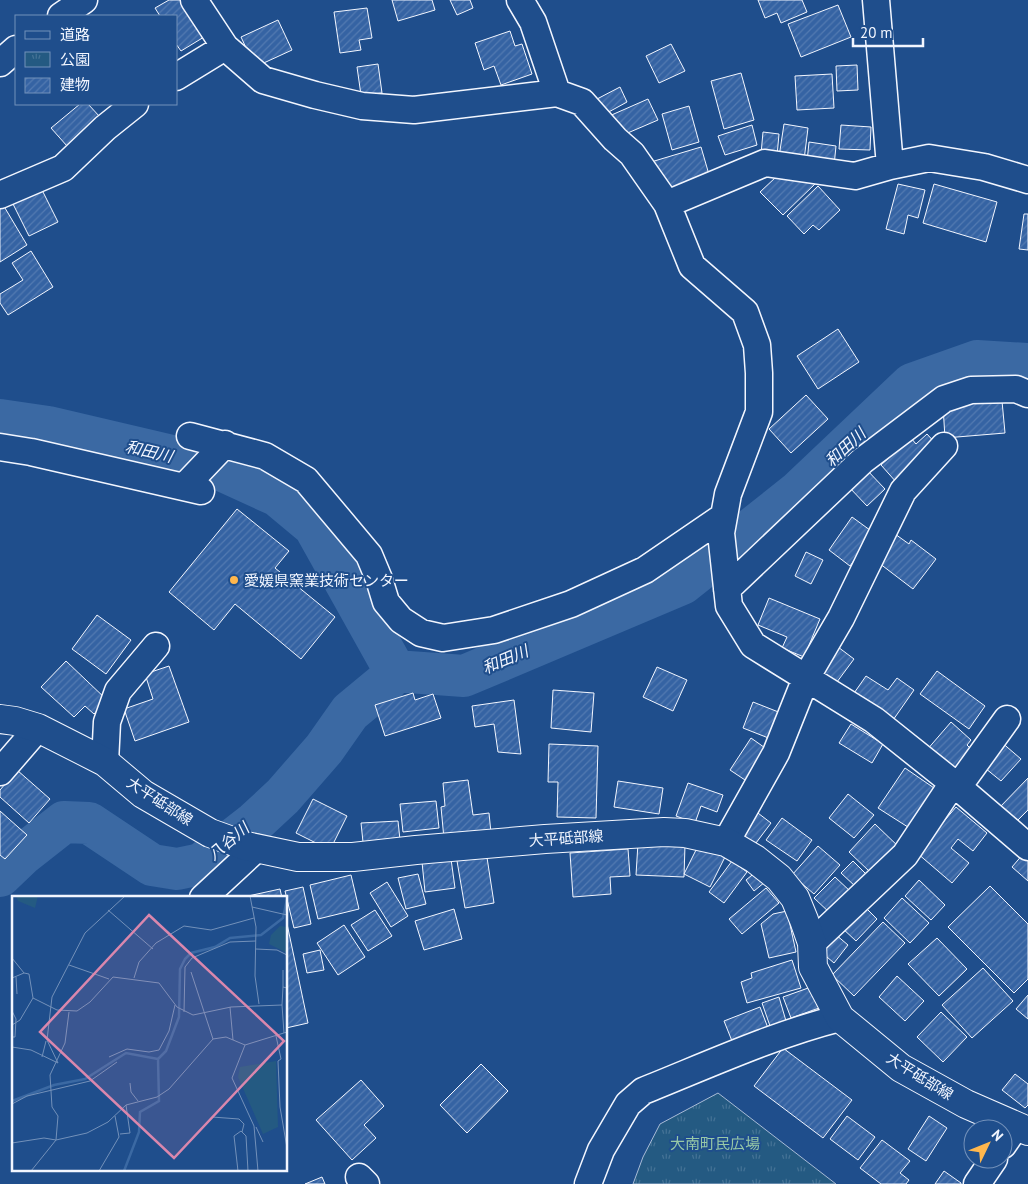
<svg xmlns="http://www.w3.org/2000/svg" width="1028" height="1184" font-family="'PT Sans','Noto Sans JP',sans-serif">
<style>
.park{fill:url(#park-tufts);stroke:#a8bbd7}
.lines{fill:none;stroke-linecap:round;stroke-linejoin:round}
.river{stroke:#3b69a3;stroke-width:42}
.building{fill:url(#building-hatch);stroke:#f2f6ff}
.minor-casing{stroke:#f2f6ff;stroke-width:29}
.major-casing{stroke:#f2f6ff;stroke-width:30}
.minor{stroke:#1f4e8c;stroke-width:26}
.major{stroke:#1f4e8c;stroke-width:28}
.poi-dot{fill:#ffb74d;stroke:#1f4e8c;stroke-width:2}
.labels{text-anchor:middle;dominant-baseline:central;stroke-width:4;stroke-linejoin:round;paint-order:stroke}
.poi-label{font-size:15px;fill:#f2f6ff;stroke:#1f4e8c;text-anchor:start}
.street-label{font-size:15px;fill:#f2f6ff;stroke:#1f4e8c}
.park-label{font-size:15px;fill:#97c8a6;stroke:#1f4e8c}
.water-label{font-size:16px;font-style:italic;fill:#f2f6ff;stroke:#1f4e8c}
.inset-river{fill:none;stroke:#3b69a3;stroke-width:2.5}
.inset-road{fill:none;stroke:#7391ba;stroke-width:1}
.view{fill:#da87ad;fill-opacity:0.15;stroke:#da87ad;stroke-width:2.5}
.inset-edge{fill:none;stroke:#f2f6ff;stroke-width:2.5}
</style>
<defs>
<pattern id="park-tufts" width="24" height="20" patternUnits="userSpaceOnUse" patternTransform="scale(1.25)"><rect width="24" height="20" fill="#245a82"/><path d="M3 7l-1-3M5 7V3M7 7l1-3M15 17l-1-3M17 17v-4M19 17l1-3" fill="none" stroke="#447295"/></pattern>
<pattern id="building-hatch" width="6" height="6" patternUnits="userSpaceOnUse" patternTransform="scale(1.25)"><rect width="6" height="6" fill="#3563a3"/><path d="M-1 1l2-2M0 6l6-6M5 7l2-2" fill="none" stroke="#537ab1"/></pattern>
</defs>
<rect width="100%" height="100%" fill="#1f4e8c"/>
<path class="park" d="M718,1093L836,1184H633L643,1157L660,1124Z"/>
<g class="lines">
<path class="river" d="M0,420L48,427L210,465L278,496L314,526L395,671
M395,671L464,676L682,584L798,492L912,384L977,361L1028,364
M0,876L22,855L64,822L89,823L152,865L177,869L201,864L255,822L283,796L324,749L350,712L385,683L395,671"/>
</g>
<path class="building" d="M169,0H182L204,37L181,51L176,44V16H160L155,8Z
M392,0H432L435,10L398,21Z
M450,0H470L473,8L457,15Z
M758,0H802L807,12L781,23L777,13L765,18Z
M838,5L851,37L801,57L788,24Z
M367,8L372,38L359,40L361,50L340,53L334,12Z
M278,20L292,50L255,67L241,37Z
M510,31L515,46L522,44L532,74L501,85L494,66L484,70L475,43Z
M671,44L685,71L659,83L646,56Z
M378,64L382,93L361,95L357,67Z
M857,65L858,90L837,91L836,66Z
M741,73L754,120L724,129L711,81Z
M832,74L834,108L797,110L795,76Z
M620,87L627,102L605,114L597,99Z
M648,99L658,120L616,138L607,117Z
M80,104H88L100,117L67,146L51,128Z
M689,106L699,142L672,150L662,114Z
M784,124L808,128L804,160L779,157Z
M752,125L757,145L725,155L718,136Z
M841,125L871,127L870,150L839,149Z
M763,132L779,134L777,156L761,154Z
M809,142L836,146L834,166L807,162Z
M701,147L710,178L665,192L651,162Z
M776,177L809,178L815,184L783,215L760,192Z
M898,184L925,190L918,218L908,215L904,234L886,229Z
M934,184L997,202L986,242L923,223Z
M40,186L58,222L29,236L11,200Z
M818,186L840,210L819,230L813,225L804,234L787,216Z
M2,203L27,245L0,262V204Z
M1024,214H1028V250L1019,249Z
M31,251L53,287L8,315L0,303V294L23,280L12,263Z
M838,329L859,362L818,389L797,356Z
M806,395L828,419L791,453L769,429Z
M1002,401L1005,433L945,438L943,406Z
M927,434L937,445L897,483L881,465L911,438L916,444Z
M866,469L885,489L867,506L848,486Z
M237,509L289,551L275,568L335,617L301,659L235,604L214,630L169,592Z
M852,517L874,533L850,566L829,550Z
M895,534L909,544L911,540L936,559L913,589L875,560Z
M806,552L823,560L811,584L795,576Z
M769,598L820,619L804,657L782,648L787,637L758,625Z
M97,615L131,640L106,674L72,649Z
M834,644L854,659L834,686L814,672Z
M66,661L107,700L94,714L85,706L74,717L41,687Z
M169,666L189,722L135,741L124,709L153,699L145,674Z
M657,667L687,680L673,711L643,697Z
M937,671L985,706L969,729L920,694Z
M866,676L888,690L897,678L914,690L891,723L852,696Z
M553,690L594,693L591,732L551,728Z
M413,693L415,700L433,694L441,718L385,736L375,705Z
M514,700L521,754L498,752L494,724L475,727L472,706Z
M753,702L781,713L771,739L743,728Z
M951,722L971,740L967,745L976,754L956,777L926,751Z
M851,724L883,744L872,763L839,743Z
M751,738L768,750L748,782L730,770Z
M1000,741L1021,759L1001,781L980,764Z
M549,744L598,746L596,818L557,817L558,782H548Z
M905,768L937,790L911,829L878,808Z
M17,770L50,799L29,823L0,797V790Z
M1028,778V810L1015,823L999,808Z
M468,780L473,815L489,813L491,833L444,839L441,807L445,806L443,783Z
M618,781L663,788L659,814L614,807Z
M688,783L723,795L717,812L701,806L695,823L676,816Z
M848,794L874,815L854,838L829,818Z
M313,799L347,816L330,850L296,833Z
M436,801L439,828L403,832L400,804Z
M956,807L987,833L973,851L958,839L951,848L969,863L952,883L917,853Z
M754,810L771,823L753,847L735,834Z
M0,811L27,835L5,859L0,855Z
M782,818L812,840L797,861L766,840Z
M398,821L400,840L363,842L361,823Z
M875,824L901,849L888,863L883,858L869,871L849,852Z
M638,843L685,845L684,877L636,875Z
M699,844L725,857L710,887L684,874Z
M818,846L840,865L814,894L792,875Z
M628,849L630,876L610,877L611,894L573,897L570,853Z
M486,851L494,903L465,908L456,855Z
M1024,853L1028,856V881L1012,867Z
M451,859L455,888L425,892L422,862Z
M732,861L747,872L724,903L709,892Z
M853,861L867,875L856,887L841,873Z
M757,871L765,882L754,891L746,880Z
M418,874L426,904L406,909L398,878Z
M351,875L359,909L318,919L310,885Z
M835,877L851,892L831,914L814,898Z
M919,880L945,905L931,920L905,896Z
M387,882L408,916L391,927L370,893Z
M990,886L1028,924V979L1014,993L948,927Z
M303,887L311,924L294,928L285,891Z
M766,888L779,903L742,934L729,919Z
M280,889L282,898H239Z
M902,898L929,923L910,943L884,918Z
M863,905L877,919L856,941L841,927Z
M454,909L462,939L424,950L415,921Z
M375,910L392,936L368,951L351,925Z
M787,911L796,952L769,958L761,924L773,914Z
M286,919L308,1023L286,1028Z
M883,922L905,943L854,996L832,975Z
M344,925L365,957L338,975L317,943Z
M835,934L848,945L834,963L820,951Z
M937,938L967,969L939,996L908,964Z
M320,950L324,970L307,973L303,954Z
M792,960L801,988L747,1003L741,982L752,978L751,973Z
M983,968L1013,1001L972,1038L942,1005Z
M897,976L924,1001L905,1021L879,997Z
M811,987L819,1008L791,1018L783,997Z
M1028,995V1019L1016,1009Z
M779,997L786,1021L770,1026L762,1003Z
M760,1007L768,1028L732,1041L724,1021Z
M941,1012L967,1037L943,1062L917,1037Z
M783,1048L852,1100L823,1138L754,1086Z
M481,1064L508,1091L467,1133L440,1105Z
M1015,1074L1028,1084V1105L1025,1108L1002,1090Z
M361,1080L384,1106L364,1125L376,1138L352,1160L316,1120Z
M847,1116L875,1137L858,1160L830,1139Z
M929,1116L947,1128L926,1161L908,1149Z
M882,1140L910,1161L900,1173L909,1180L906,1184H881L860,1168Z
M944,1171L961,1183V1184H935Z
M322,1177L325,1184H305Z"/>
<g class="lines">
<g class="minor-casing">
<path id="minor" d="M194,0L225,47L263,80L315,95L362,106L414,110L557,93L582,102L615,139L632,154L667,204L692,266L745,312L757,345L759,373V412L728,494L721,533L729,606L753,645L874,720L958,787L1028,847
M520,0L533,22L557,93
M876,0L890,166
M61,16L84,0
M0,63L16,49
M176,77L225,47
M0,195L63,168L105,128L135,104
M667,204L765,163L855,176L890,166L929,158L984,167L1028,180
M190,436L265,456L306,480L369,555L379,579L386,602L401,620L421,633L443,638L494,630L571,604L645,570L724,516
M0,447L31,452L201,491
M184,487L225,444
M727,589L862,461L944,399L971,390L1016,389L1028,394
M105,762L107,722L118,691L156,646
M0,772L38,728
M958,787L1007,719
M726,842L776,753L806,678L841,618L903,491L944,446
M203,898L257,848
M812,943L905,855L953,783
M1003,1145L1016,1126
M359,1177L366,1184
M588,1184L601,1150L628,1104L643,1091C708,1065 773,1035 840,1018
M977,1184L994,1159"/>
</g>
<g class="major-casing">
<path id="major" d="M0,719L15,721L38,728L105,762L143,794L210,833L246,846L298,857H353L416,850L545,839L664,832L685,833L726,842L755,859L779,878L795,898L804,920L812,943L813,967L840,1018L901,1068L966,1104L1028,1131"/>
</g>
<use href="#minor" class="minor"/>
<use href="#major" class="major"/>
</g>
<circle class="poi-dot" cx="234" cy="580" r="5"/>
<g class="labels">
<g class="poi-label">
<text x="244" y="580">愛媛県窯業技術センター</text>
</g>
<g class="street-label">
<text transform="translate(160 801) rotate(33)">大平砥部線</text>
<text transform="translate(566 838) rotate(-4)">大平砥部線</text>
<text transform="translate(920 1076) rotate(32)">大平砥部線</text>
</g>
<g class="park-label">
<text x="715" y="1143">大南町民広場</text>
</g>
<g class="water-label">
<text transform="translate(845 447) rotate(-43)">和田川</text>
<text transform="translate(149 451) rotate(13)">和田川</text>
<text transform="translate(505 659) rotate(-23)">和田川</text>
<text transform="translate(228 841) rotate(-40)">八谷川</text>
</g>
</g>
<g transform="translate(12 896)">
<rect width="275" height="275" fill="#1f4e8c"/>
<path d="M26,0L23,12L6,5L4,0ZM268,30L275,31V57L257,48L259,39Z" fill="#245a82"/>
<path d="M264,165L266,231L251,238L226,181L228,171Z" fill="#245a82"/>
<path class="inset-river" d="M146,163L154,155L167,121L168,73L173,63L179,57L203,51L218,42L249,39L271,22L275,3M0,205L42,189L73,183L114,157L146,163M112,275L127,236L128,216L147,205L146,163"/>
<path class="inset-road" d="M238,0L244,31L243,80L247,108M240,11L275,19M96,14L141,53M244,53L265,54L275,59M0,62L12,77M57,69L97,83M179,76L201,143M4,81L5,98M0,82L12,77L17,78L21,102M122,82L127,66L144,47L172,30L199,34L242,22M271,91V74M218,111L221,144M0,115L4,123L3,141H0M172,116L173,71L180,62L218,46L244,45M0,129L8,124L21,102L45,114L65,115L78,106L101,81L147,87L165,111L181,119L219,111L270,109M272,137L270,109L271,91L275,92M264,140L269,163L266,165L268,211L275,252M233,149L220,182L242,230L246,275M0,151L19,154L46,167M30,161L34,145M97,161L115,153L137,156L147,154L157,135L163,109M46,167L35,144L40,101L73,37L113,0M118,187L119,196L126,205M0,208L15,200L78,185L105,166M200,221L227,223L232,228L230,236M244,231L251,246M108,238L118,237L114,209M0,247L32,242L44,244L46,220L40,211L38,179L53,147L57,116M19,275L44,244L75,237L96,226L114,209L145,201L157,193L201,143L214,141L233,149L275,136M87,275L107,241L103,220M226,275L222,240L229,235L234,240L236,275"/>
<path class="view" d="M137,19L272,145L162,262L28,136Z"/>
<rect width="275" height="275" class="inset-edge"/>
</g>
<rect x="15" y="15" width="162" height="90" fill="#1f4e8c" stroke="#7391ba"/>
<rect x="25" y="31" width="25" height="8" fill="#1f4e8c" stroke="#7391ba"/>
<text x="60" y="40" font-size="15" fill="#f2f6ff">道路</text>
<rect x="25" y="52" width="25" height="15" fill="url(#park-tufts)" stroke="#7391ba"/>
<text x="60" y="65" font-size="15" fill="#f2f6ff">公園</text>
<rect x="25" y="78" width="25" height="15" fill="url(#building-hatch)" stroke="#7391ba"/>
<text x="60" y="90" font-size="15" fill="#f2f6ff">建物</text>
<g transform="translate(988 1144) rotate(47)"><circle r="24" fill="#1f4e8c" stroke="#7391ba"/>
<path d="M0-4L9 19L0 12L-9 19Z" fill="#ffb74d"/>
<text y="-8" font-size="14" font-weight="bold" text-anchor="middle" fill="#f2f6ff">N</text>
</g>
<path d="M853 38v8h70v-8" fill="none" stroke="#f2f6ff" stroke-width="2.5"/>
<text x="860" y="38" font-size="15" fill="#f2f6ff" stroke="#1f4e8c" stroke-width="4" paint-order="stroke">20 m</text>
</svg>
